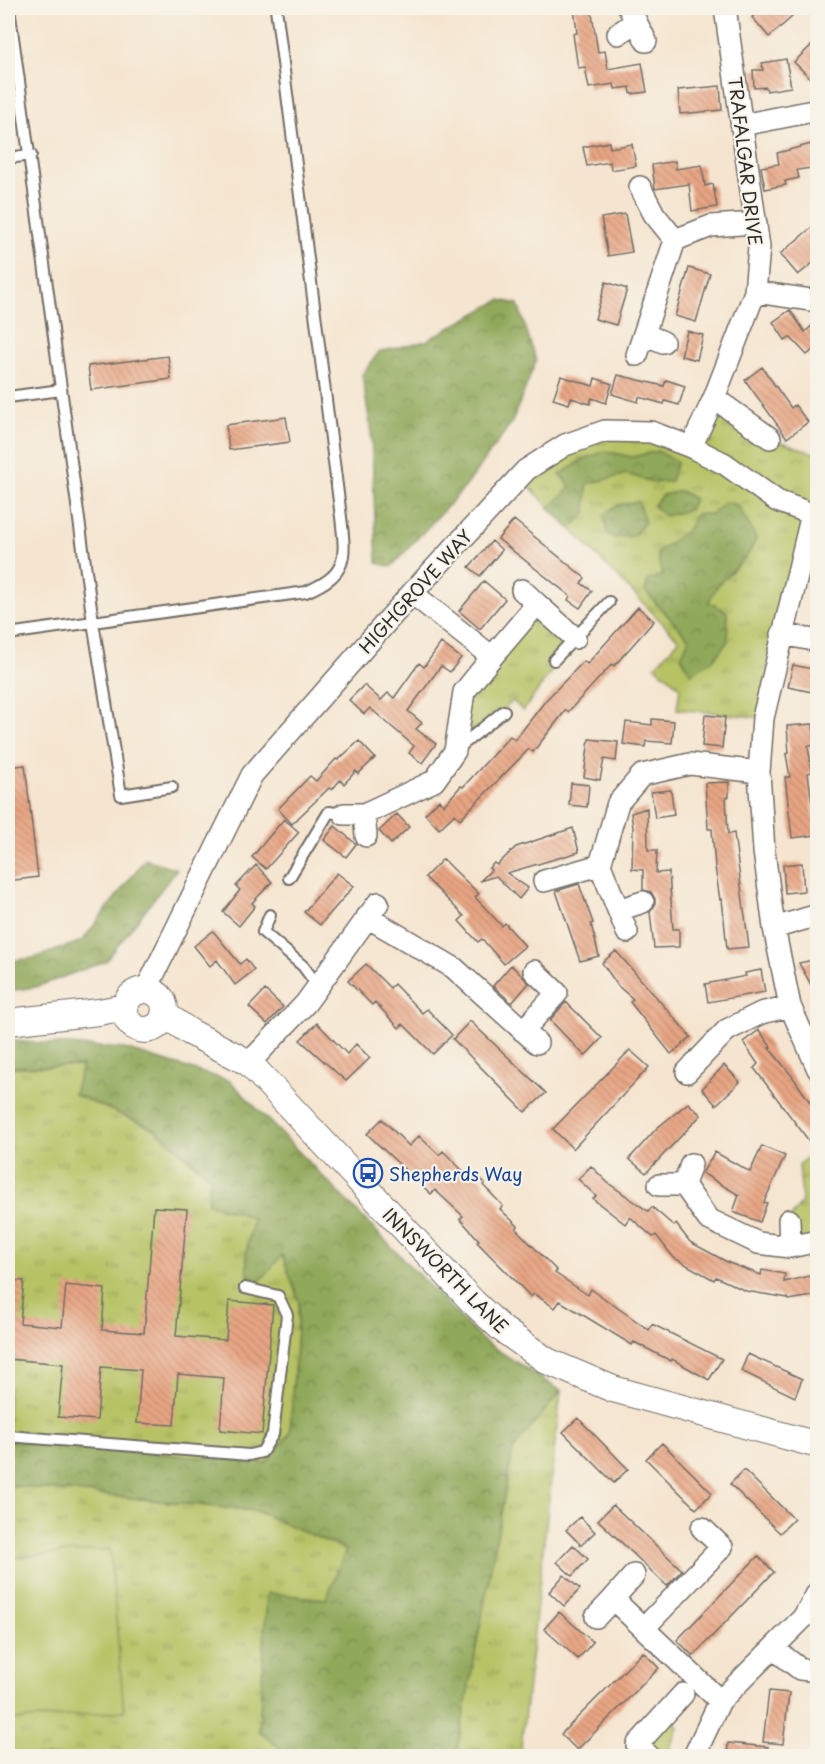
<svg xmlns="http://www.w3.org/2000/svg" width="825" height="1764" font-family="'Playpen Sans',sans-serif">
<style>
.grass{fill:url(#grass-tufts);stroke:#707648;stroke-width:1.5}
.forest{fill:url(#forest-crowns);stroke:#5e6a42;stroke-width:1.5}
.park{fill:#b6c264;stroke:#707648;stroke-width:1.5}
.building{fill:url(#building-back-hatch)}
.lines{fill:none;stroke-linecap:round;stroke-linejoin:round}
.service-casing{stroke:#726c65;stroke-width:14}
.minor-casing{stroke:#726c65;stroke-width:24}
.tertiary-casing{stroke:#726c65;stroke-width:28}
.service{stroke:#fff;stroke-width:10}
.minor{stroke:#fff;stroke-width:21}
.tertiary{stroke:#fff;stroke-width:26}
.labels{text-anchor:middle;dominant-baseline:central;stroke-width:4.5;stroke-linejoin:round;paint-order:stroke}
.street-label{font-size:18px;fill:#2b2b2b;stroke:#f7f3e8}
.transit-label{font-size:18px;fill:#164399;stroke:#f7f3e8;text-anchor:start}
</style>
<defs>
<pattern id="grass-tufts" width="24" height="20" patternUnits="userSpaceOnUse" patternTransform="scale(1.5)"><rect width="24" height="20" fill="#b6c264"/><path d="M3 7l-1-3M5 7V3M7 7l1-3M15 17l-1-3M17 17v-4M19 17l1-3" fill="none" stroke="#949e53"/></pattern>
<pattern id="forest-crowns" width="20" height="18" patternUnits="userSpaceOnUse" patternTransform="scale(1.5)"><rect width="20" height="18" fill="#90a85a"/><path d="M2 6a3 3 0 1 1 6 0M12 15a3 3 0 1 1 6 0" fill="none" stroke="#76894b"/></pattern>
<pattern id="building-back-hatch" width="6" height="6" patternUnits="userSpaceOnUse" patternTransform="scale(1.5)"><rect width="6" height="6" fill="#e9a684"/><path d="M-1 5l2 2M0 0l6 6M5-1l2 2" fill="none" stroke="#bd876c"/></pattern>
</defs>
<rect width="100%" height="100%" fill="#f7f3e8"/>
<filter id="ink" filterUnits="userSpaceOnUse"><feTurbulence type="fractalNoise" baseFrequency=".0167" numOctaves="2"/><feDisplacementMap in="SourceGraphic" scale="12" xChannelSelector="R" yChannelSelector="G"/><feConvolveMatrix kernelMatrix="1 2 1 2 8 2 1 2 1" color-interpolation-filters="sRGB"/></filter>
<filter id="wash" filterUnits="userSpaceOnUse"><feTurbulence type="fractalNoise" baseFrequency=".008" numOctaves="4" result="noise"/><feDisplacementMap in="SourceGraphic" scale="24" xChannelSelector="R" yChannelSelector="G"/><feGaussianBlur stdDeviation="1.35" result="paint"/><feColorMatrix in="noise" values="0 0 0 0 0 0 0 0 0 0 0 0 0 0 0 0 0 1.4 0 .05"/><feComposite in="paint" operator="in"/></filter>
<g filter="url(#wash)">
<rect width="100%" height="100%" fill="#f5e5d0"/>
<path class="grass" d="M714,398L770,438L817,454V514L763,718L677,709L680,687L655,666L679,640L520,477L605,431L690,447Z
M537,604L575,638L523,711L513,701L455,751L464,692Z
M82,1066L74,1094L155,1129L210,1177L208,1203L253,1218L246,1253L261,1280L282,1254L299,1301L290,1433L266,1463L8,1441V1067Z
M817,1149V1241L790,1247L789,1220L802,1202L799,1164Z
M561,1391L520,1756L457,1749L513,1449Z
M8,1485L256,1511L347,1550L326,1599L268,1593L259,1731L290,1756H8Z"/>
<path class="forest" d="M500,300L518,304L536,361L512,422L467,485L391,567L377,563L371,431L362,375L379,352L426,341Z
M605,451L632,457L658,451L677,462L671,481L655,483L627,474L587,484L586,513L570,529L549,508L571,487L560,475L582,460Z
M681,491L694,499L689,510L665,516L653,506L662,495Z
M638,502L645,522L633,536L615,538L607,533L604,515L617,505Z
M725,502L738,505L756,538C747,567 718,574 709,602L727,612L728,641L713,660L691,673L681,656L689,639L645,591L648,580L662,576L657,553L688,529L696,514H712Z
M145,859L177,869L106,961L36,987L8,991V961L34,958L82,941Z
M14,1041L125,1049L230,1081L482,1340L561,1391L513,1449L456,1756H290L259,1731L267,1593L326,1599L346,1550L256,1511L8,1485V1441L266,1463L290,1433L299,1301L282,1255L261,1280L248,1277L246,1253L253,1218L208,1203L210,1176L155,1129L74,1094L82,1066L8,1067V1042Z"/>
<path class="park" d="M110,1549L124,1711L8,1721V1558Z
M666,1713L678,1727L667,1756H649L637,1745Z"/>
<g id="blocks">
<path class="building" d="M574,8H591L598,52L605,51L608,69L642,63L647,92L631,94L630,87L615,89L614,84L589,88L585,67L578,68L573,34L577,33Z
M763,8H784L792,17L769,37L752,17Z
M818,39V73L811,79L794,62Z
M786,59L791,87L767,91L766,87L754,88L753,70H763L762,63Z
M720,86L722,110L680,114L678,90Z
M609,142L610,148L632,144L636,166L611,170L610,162L587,166L583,147Z
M815,143L818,167L797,170L799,178L785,181L786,185L765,189L761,167L779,164L777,153Z
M675,161L676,169L702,165L705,186L713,184L717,207L692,211L689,184L655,189L652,165Z
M625,214L632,252L608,256L601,218Z
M818,222V259L798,275L780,254Z
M689,268L710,274L696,322L675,316Z
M606,282L627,289L616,325L595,319Z
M790,310L805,332L818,320V346L807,355L790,337L785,340L773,322Z
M687,331L703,335L697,360L681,356Z
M168,356L171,379L91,390L88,366Z
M762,367L791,408L795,405L808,422L787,438L745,380Z
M618,375L664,386L666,380L685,386L679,405L665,401L664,404L639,397L638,402L612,394Z
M561,376L593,386L595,378L612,384L606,403L592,398L590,404L571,398L569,404L553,399Z
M286,417L290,442L229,450L226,425Z
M514,520L585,578L581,583L592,591L580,608L568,600L570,596L498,539Z
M492,541L502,550L480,576L469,567Z
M484,581L505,599L480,629L459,611Z
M638,607L654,621L614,666L612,664L568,712L566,710L533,752L529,749L460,819L455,814L439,829L425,814L439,800L444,805L461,786L463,787L510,736L515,740L546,700L584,661L587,664Z
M441,643L461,658L450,672L441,666L408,711L422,723L416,729L436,744L422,763L409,753L414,746L370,708L364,714L349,700L364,685L381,700L388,693L394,698L419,663L424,667Z
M793,665L817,670L812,692L788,687Z
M705,715L725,717L722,748L702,746Z
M652,719L674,721L672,743L646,741L645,747L623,744L626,722L652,725Z
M813,724L815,746H808L812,772L808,773L816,835L792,838L785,777H790L786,754L789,753L787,726Z
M589,739L618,742L616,761L604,759L600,780L584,777Z
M359,741L375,758L358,774L356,771L344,784L340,780L332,790L329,788L292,824L278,809L310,776L316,781L336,759L338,760Z
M25,765L38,877L8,881V767Z
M729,782V797H726L728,834L734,833L749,947L727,949L722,899L720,900L715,867L712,829H708L705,783Z
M571,783L589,785L587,807L569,805Z
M671,790L674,815L655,818L651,792Z
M647,808L648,850H657L656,873L669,872L673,929H679V947L654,948L650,912L655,905V899L651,892L643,890V870L632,869L633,828L631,813Z
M397,814L409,827L391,844L379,831Z
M284,819L299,832L266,869L252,857Z
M335,826L356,844L346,857L324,840Z
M573,828L579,852L507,873L528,888L519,899L496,876L480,881L491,870L489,868L494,863L497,865L516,847Z
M443,859L479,894L475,897L502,926L505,923L525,946L504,964L482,939L478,942L459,921L464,916L425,877Z
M802,863L804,891L785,893L783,865Z
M256,865L272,882L252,903L255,906L239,926L223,912L240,890L236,886Z
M337,873L354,886L320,925L304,912Z
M579,884L593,923L591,924L599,956L580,961L556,891Z
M213,931L240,964L246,959L254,970L235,985L217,960L210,966L194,946Z
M616,951L691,1037L671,1054L630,1002L633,999L618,986L602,963Z
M818,959V997L799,963Z
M366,964L390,988L394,984L422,1013L427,1009L452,1035L433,1054L403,1024L399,1028L375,1002L372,1005L348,981Z
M511,965L529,983L512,1003L493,986Z
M761,970L765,992L708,1002L705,984L746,976L745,973Z
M265,990L283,1007L267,1024L249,1007Z
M566,1002L602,1038L585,1056L550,1020Z
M470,1021L546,1093L525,1112L453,1039Z
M317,1023L347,1054L356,1044L370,1058L346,1081L300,1040Z
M759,1030L771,1047L769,1048L792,1076L818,1114V1153L754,1068L758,1064L743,1042Z
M630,1050L649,1067L573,1149L553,1129Z
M724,1065L740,1082L716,1105L702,1089Z
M688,1103L701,1115L646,1173L629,1159L657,1128Z
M382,1119L409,1146L419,1136L439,1155L443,1151L466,1174L470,1169L485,1183L483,1185L503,1206L500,1209L518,1226L516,1229L557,1271L555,1273L588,1295L591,1289L649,1330L652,1324L722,1359L709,1380L672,1359L671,1361L634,1342L632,1345L560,1301L555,1308L534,1294L531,1297L477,1242L479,1240L460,1219L463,1216L435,1190L431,1194L367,1134Z
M762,1146L785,1156L764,1202L767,1203L760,1222L733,1212L739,1195L702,1173L715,1152L750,1172Z
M591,1166L608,1183L648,1211L652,1207L674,1226L676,1224L690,1242L729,1263L761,1275L762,1270L785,1274L784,1282L818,1274V1295L789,1300L788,1298L746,1291L716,1277L714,1280L674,1258L656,1235L653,1237L630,1217L625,1224L593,1199L596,1196L578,1179Z
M154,1207L187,1209L176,1336L226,1340L229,1301L273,1305L262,1434L220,1430L224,1378L178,1374L174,1425L137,1423L141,1370L101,1367L97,1420L58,1417L63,1364L8,1359V1280L24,1281L20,1323L62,1327L66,1285L105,1289L102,1330L144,1333Z
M748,1354L802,1379L795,1397L741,1371Z
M578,1418L628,1469L614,1483L563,1432Z
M662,1443L712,1493L696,1509L646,1459Z
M744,1470L794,1519L780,1533L730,1484Z
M613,1505L682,1570L667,1586L598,1520Z
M580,1517L595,1532L581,1545L566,1530Z
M573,1545L588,1559L572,1576L557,1562Z
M758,1556L774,1572L693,1656L677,1640Z
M564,1575L580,1589L564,1606L549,1592Z
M559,1612L593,1642L578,1659L544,1629Z
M643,1652L659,1668L577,1750L561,1734Z
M769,1691L789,1693L783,1744L763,1742Z
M728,1743L768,1747L767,1756H727Z"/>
</g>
</g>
<g filter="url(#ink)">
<use href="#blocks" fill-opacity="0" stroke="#726c65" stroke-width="1.5"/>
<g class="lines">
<g class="service-casing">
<path id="service" d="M9,8L93,622L121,795L172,787
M8,158L31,155
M8,397L61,390
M8,634L306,592C348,574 346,559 341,517L276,8
M554,660L609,602
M457,749L504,711
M289,878L329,812L344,814
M270,915L263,932L303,966L318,986
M8,1436L249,1455L262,1452L273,1434L287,1315L278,1296L245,1288"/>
</g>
<g class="minor-casing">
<path id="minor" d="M629,8L646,41
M618,34L636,21
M742,125L818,110
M640,187L654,214L675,240
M755,292L818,301
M644,334L663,342
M637,355L675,240L711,226L756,223
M714,398L770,438
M691,447L714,398L755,292L759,247L725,8
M812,514L763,718L759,772L764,851L774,928L790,1006L818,1069
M522,590L537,604
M782,634L818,641
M492,657L537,604L575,638
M344,814H364L434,781L455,751L464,692L492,657L412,593
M364,814L366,836
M544,881L600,865
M618,910L643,902
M367,917L454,968L537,1043
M774,928L818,915
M627,932L600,865L618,803L642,775L690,764L759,772
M146,990L252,775L412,593L526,470L565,445L605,431L651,432L691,447L725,464L777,501L812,514H818
M523,1031L557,993L534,971
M249,1063L306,1003L378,903
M687,1072L727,1030L761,1013L790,1006
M691,1164L684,1185L708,1219L758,1243L790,1247L818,1241
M659,1185H684
M789,1220L790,1247
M634,1575L613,1599L720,1701
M596,1617L613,1599
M644,1628L722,1547L702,1528
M773,1648L800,1669L818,1671
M649,1756L637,1745L683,1694
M694,1756L720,1701L803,1618L818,1592"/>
</g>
<g class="tertiary-casing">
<path id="tertiary" d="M125 1010a20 20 0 1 1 40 0a20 20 0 1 1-40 0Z
M164,1014L190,1032L249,1063L473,1302L502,1329L547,1361L613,1389L818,1445
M8,1022L99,1012L125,1007"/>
</g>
<use href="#service" class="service"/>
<use href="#minor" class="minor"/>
<use href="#tertiary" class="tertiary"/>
</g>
</g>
<defs>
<g id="bus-ring" transform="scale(1.5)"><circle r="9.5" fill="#f7f3e8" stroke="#1a4fb4" stroke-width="1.5"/><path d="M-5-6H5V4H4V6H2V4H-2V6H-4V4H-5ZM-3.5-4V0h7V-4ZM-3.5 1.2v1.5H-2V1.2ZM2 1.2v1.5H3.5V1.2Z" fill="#1a4fb4"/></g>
</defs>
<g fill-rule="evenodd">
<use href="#bus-ring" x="368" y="1173"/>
</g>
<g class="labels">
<g class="street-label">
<text transform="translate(746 161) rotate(83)">TRAFALGAR DRIVE</text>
<text transform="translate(415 591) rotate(-48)">HIGHGROVE WAY</text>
<text transform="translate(446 1270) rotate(45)">INNSWORTH LANE</text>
</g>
<g class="transit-label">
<text x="389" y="1173">Shepherds Way</text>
</g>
</g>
<rect width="825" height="1764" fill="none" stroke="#f7f3e8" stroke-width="30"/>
</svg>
